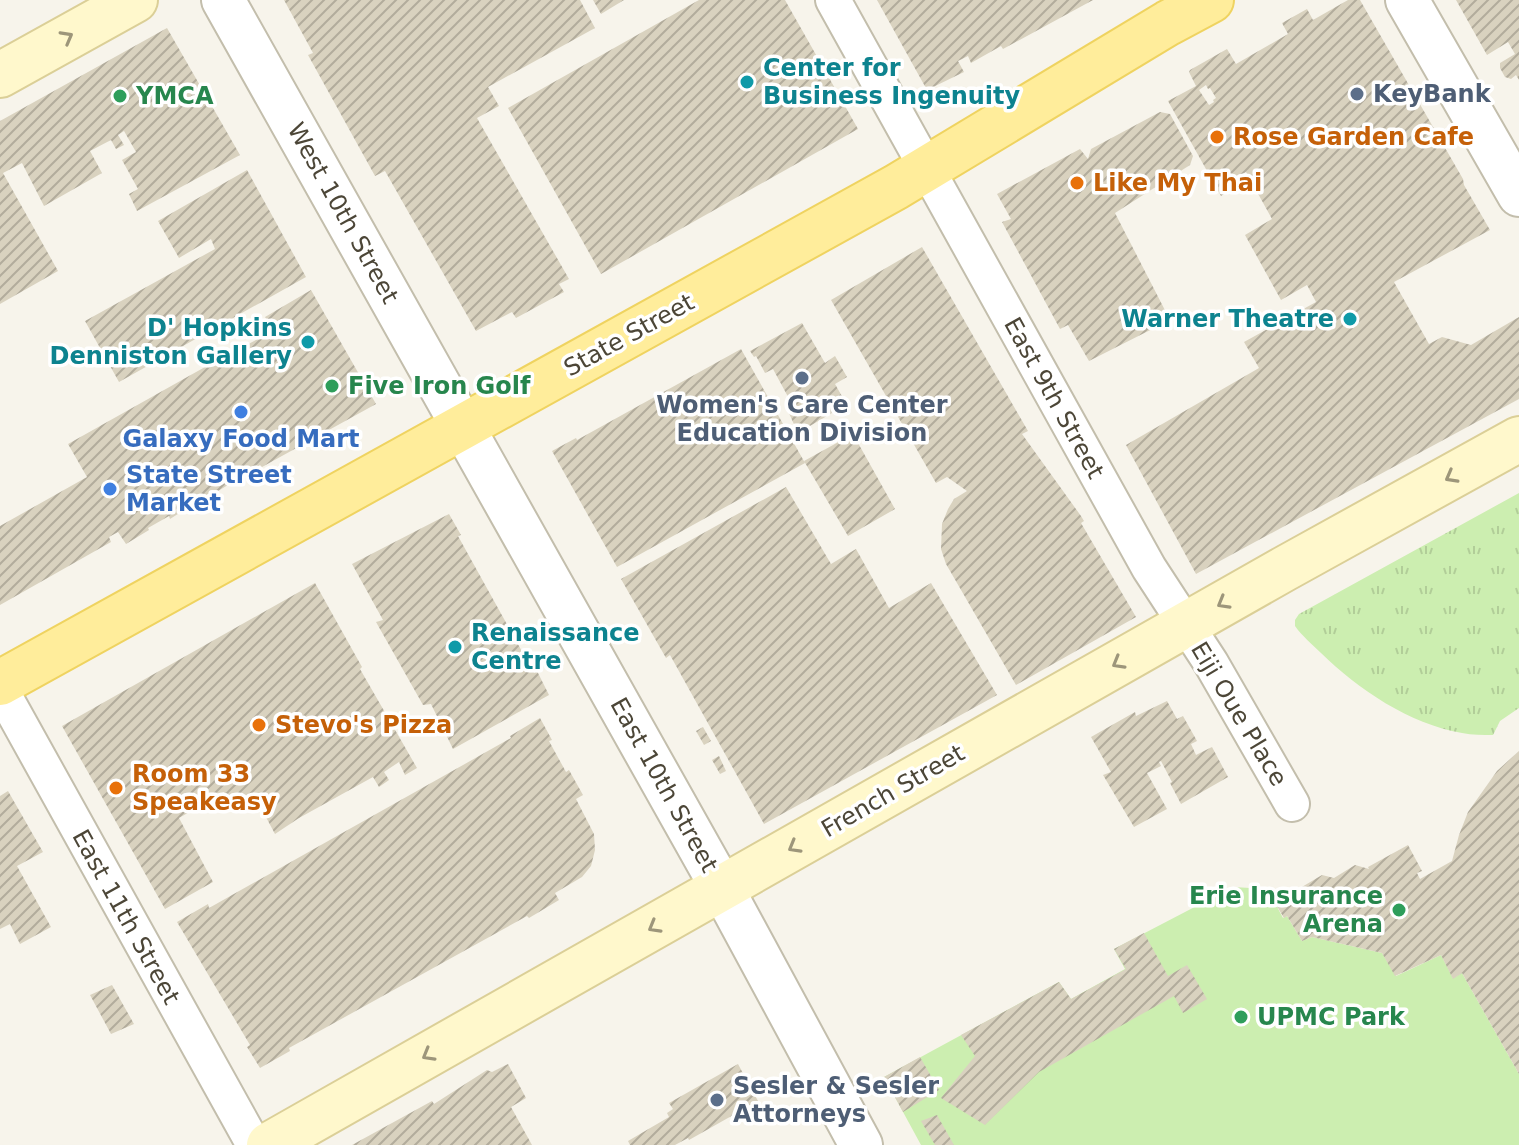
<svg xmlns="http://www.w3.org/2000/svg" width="1519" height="1145" font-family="'DejaVu Sans',sans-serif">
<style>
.grass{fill:url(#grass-tufts)}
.pitch{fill:#cceeb0}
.building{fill:url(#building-hatch);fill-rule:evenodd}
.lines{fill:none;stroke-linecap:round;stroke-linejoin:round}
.minor-casing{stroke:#c3beac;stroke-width:38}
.tertiary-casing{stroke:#c3beac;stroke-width:46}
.secondary-casing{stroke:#dbcf97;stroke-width:48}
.primary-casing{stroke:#efd360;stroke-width:48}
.minor{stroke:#fff;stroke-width:34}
.tertiary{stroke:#fff;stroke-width:42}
.secondary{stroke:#fff8cc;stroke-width:44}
.primary{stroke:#ffed9b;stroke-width:44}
.oneway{stroke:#9d967a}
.culture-dot{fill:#0f9aa8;stroke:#fff;stroke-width:3}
.service-dot{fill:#5c6f8a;stroke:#fff;stroke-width:3}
.leisure-dot{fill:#2e9e5b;stroke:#fff;stroke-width:3}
.food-dot{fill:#e8710a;stroke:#fff;stroke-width:3}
.shop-dot{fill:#3f7fe0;stroke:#fff;stroke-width:3}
.labels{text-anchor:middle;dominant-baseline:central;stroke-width:7;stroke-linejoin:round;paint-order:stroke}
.culture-label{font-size:24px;font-weight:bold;fill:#0d838f;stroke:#fff;text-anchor:start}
.service-label{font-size:24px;font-weight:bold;fill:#4e5e75;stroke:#fff;text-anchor:start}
.leisure-label{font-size:24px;font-weight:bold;fill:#27864d;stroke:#fff;text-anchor:start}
.food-label{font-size:24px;font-weight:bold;fill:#c56008;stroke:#fff;text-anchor:start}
.street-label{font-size:24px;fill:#4c4637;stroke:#fff}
.shop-label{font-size:24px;font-weight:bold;fill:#366cbe;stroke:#fff}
</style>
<defs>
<pattern id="grass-tufts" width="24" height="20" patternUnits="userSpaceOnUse" patternTransform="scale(2)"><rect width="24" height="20" fill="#cceeb0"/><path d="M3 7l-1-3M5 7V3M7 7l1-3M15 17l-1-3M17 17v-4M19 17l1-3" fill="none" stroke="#b1cd98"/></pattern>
<pattern id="building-hatch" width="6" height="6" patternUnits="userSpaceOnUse" patternTransform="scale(2)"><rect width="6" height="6" fill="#d9d2bf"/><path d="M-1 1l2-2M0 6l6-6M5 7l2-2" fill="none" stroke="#b2ac9c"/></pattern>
</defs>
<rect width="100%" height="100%" fill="#f7f4eb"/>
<path class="grass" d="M1519,493V708L1500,721L1493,735C1483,735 1472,735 1462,733C1409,724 1358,689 1321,653C1312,644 1302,636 1295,626V620L1299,614Z"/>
<path class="pitch" d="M1233,887L1268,889L1284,897L1275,903L1283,918L1287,916L1302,941L1312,937L1382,953L1396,976L1441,955L1453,978L1462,973L1519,1074V1145H921L884,1077L1059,982L1071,999L1125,969L1114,949Z"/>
<path class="building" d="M284,0H580L595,28L488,87L499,106L477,118L569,279L559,284L564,292L516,318L512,312L476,331L385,171L375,176L308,55L313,53Z
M593,0H624L601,14Z
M699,0H785L858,129L601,274L508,108Z
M877,0H1093L1003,49L1001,46L971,63L968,56L958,61L964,72L927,90Z
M1348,0H1360L1463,179L1464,185L1490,230L1394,282L1429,344L1442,337L1471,345L1519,317V399L1196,574L1126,445L1259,368L1244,342L1316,302L1307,285L1281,300L1245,235L1272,219L1246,172L1226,183L1231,190L1221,196L1168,101L1196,86L1189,72L1190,70L1227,49L1236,64L1288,34L1282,23L1307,9L1313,20ZM1206,85L1208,89L1210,88L1216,98L1213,100L1214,102L1209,105L1199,90Z
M1456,0H1519V80L1516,75L1511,79L1505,77L1500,68V63L1515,54L1508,42L1487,55Z
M167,28L240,155L137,211L129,194L138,189L122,160L136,152L124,131L118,135L124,145L116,149L111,140L90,151L102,173L44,206L22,163L3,173L58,271L0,304V121Z
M1160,112L1170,114L1193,156L1190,165L1115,213L1170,320L1089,361L1068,325L1060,329L1002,222L1011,219L997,194L1080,149L1088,159L1091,149Z
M247,170L306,277L119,382L85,321L215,249L211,239L179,258L158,221Z
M922,247L1028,431L1022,434L1081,516L1084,521L1081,523L1136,617L1016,685L946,564L941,549L942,524L948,509L954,499L967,491L947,477L936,483L831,300Z
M311,290L376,404L262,467L260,465L215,493L214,491L170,519L169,516L148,528L149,530L126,544L118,532L109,537L111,542L0,605V526L87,477L68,444L205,367L273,331L265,317Z
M802,323L825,363L835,356L847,377L835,384L843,398L845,397L849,403L798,433L787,409L793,406L773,369L765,373L756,356L754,357L750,351Z
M741,349L805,463L617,567L552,451L576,438L577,440Z
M853,434L895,509L848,536L804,461Z
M786,487L831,564L856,549L889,608L931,583L997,695L764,824L670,655L666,658L621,579Z
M449,514L461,535L458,536L534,673L537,671L549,695L453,749L431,704L423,705L376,622L383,620L352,564Z
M315,583L362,667L360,669L417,768L405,775L399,762L384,772L389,780L379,787L373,777L299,818L275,834L253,793L232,805L224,792L179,818L213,882L165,909L62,726Z
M1167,701L1177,719L1183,716L1197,741L1191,744L1196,755L1212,747L1228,777L1181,804L1170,783L1172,782L1161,761L1159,762L1161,766L1147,773L1167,809L1134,827L1103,775L1111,772L1091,737L1135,712L1136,716Z
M540,718L552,740L549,741L566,772L569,770L583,795L576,799L594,834L595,850L591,866L582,877L555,893L559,900L529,918L527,916L289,1048L290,1051L260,1068L247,1047L250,1045L177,922L208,904L209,908L511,738L510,736Z
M703,727L711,741L704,745L696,731Z
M1519,751V1074L1462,973L1453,979L1441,955L1395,976L1382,953L1312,937L1302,941L1287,916L1284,918L1275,903L1322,875L1334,878L1355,865L1369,869L1368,867L1408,845L1422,871L1417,873L1420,879L1452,861L1459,835L1468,812L1497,771Z
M719,756L726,771L720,774L712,760Z
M8,791L43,852L17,866L51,927L20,944L10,924L0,929V796Z
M1144,933L1168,976L1187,965L1207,999L1183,1013L1174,996L1039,1072L985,1125L941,1098L975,1056L961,1035L1059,982L1071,999L1126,969L1114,949Z
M112,985L134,1024L111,1034L90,995Z
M920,1057L939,1090L903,1112L884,1077Z
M508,1064L526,1098L511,1107L532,1145H352L432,1101L434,1104L487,1070L492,1072Z
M738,1064L758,1101L689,1140L688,1138L675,1145H630L628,1141L669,1117L667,1113L673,1109L669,1103Z
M937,1115L954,1145H935L921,1121Z"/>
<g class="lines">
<g class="minor-casing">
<path id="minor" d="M833,0L1149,568L1211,663L1292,804
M0,688L254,1145"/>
</g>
<g class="tertiary-casing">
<path id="tertiary" d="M223,0L722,888L861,1145
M1407,0L1519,195"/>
</g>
<g class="secondary-casing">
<path id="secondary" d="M0,75L135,0
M269,1145L1284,569L1519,439"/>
</g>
<g class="primary-casing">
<path id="primary" d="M0,683L896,187L1168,23L1211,0"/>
</g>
<use href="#minor" class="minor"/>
<use href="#tertiary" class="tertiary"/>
<use href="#secondary" class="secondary"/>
<use href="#primary" class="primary"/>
</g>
<defs><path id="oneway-chevron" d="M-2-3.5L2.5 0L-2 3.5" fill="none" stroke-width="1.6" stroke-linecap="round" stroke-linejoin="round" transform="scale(2)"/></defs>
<g class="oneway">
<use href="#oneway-chevron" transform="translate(67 37) rotate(-29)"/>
<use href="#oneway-chevron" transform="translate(1451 477) rotate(151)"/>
<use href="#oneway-chevron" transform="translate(1223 603) rotate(150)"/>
<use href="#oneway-chevron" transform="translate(1118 663) rotate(150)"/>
<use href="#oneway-chevron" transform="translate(794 847) rotate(150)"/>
<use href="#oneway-chevron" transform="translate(654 927) rotate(150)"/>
<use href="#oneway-chevron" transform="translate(428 1055) rotate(150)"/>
</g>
<g class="culture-dot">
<circle cx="747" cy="82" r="8"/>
<circle cx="1350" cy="319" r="8"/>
<circle cx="308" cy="342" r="8"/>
<circle cx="455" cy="647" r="8"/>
</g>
<g class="service-dot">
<circle cx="1357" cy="94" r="8"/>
<circle cx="802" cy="378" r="8"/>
<circle cx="717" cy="1100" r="8"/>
</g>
<g class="leisure-dot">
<circle cx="120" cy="96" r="8"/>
<circle cx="332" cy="386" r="8"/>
<circle cx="1399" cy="910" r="8"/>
<circle cx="1241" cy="1017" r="8"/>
</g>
<g class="food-dot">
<circle cx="1217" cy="137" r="8"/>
<circle cx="1077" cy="183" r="8"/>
<circle cx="259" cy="725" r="8"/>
<circle cx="116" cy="788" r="8"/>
</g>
<g class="shop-dot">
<circle cx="241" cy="412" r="8"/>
<circle cx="110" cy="489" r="8"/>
</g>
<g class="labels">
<g class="culture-label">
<text x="763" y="68">Center for<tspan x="763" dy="28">Business Ingenuity</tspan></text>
<text x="1334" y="319" text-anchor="end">Warner Theatre</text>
<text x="292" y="328" text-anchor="end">D' Hopkins<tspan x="292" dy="28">Denniston Gallery</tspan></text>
<text x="471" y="633">Renaissance<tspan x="471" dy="28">Centre</tspan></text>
</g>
<g class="service-label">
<text x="1373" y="94">KeyBank</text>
<text x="802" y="405" text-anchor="middle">Women's Care Center<tspan x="802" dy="28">Education Division</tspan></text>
<text x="733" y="1086">Sesler &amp; Sesler<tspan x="733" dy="28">Attorneys</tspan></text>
</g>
<g class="leisure-label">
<text x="136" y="96">YMCA</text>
<text x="348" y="386">Five Iron Golf</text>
<text x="1383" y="896" text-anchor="end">Erie Insurance<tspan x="1383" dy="28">Arena</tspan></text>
<text x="1257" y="1017">UPMC Park</text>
</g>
<g class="food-label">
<text x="1233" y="137">Rose Garden Cafe</text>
<text x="1093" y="183">Like My Thai</text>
<text x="275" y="725">Stevo's Pizza</text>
<text x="132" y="774">Room 33<tspan x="132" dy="28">Speakeasy</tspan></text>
</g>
<g class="street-label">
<text transform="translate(343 213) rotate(61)">West 10th Street</text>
<text transform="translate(629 335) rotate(-29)">State Street</text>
<text transform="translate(1054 398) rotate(61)">East 9th Street</text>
<text transform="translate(1239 714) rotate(59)">Eiji Oue Place</text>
<text transform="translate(664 785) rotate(61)">East 10th Street</text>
<text transform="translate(893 791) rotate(-30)">French Street</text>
<text transform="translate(126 917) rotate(61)">East 11th Street</text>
</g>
<g class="shop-label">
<text x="241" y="439">Galaxy Food Mart</text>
<text x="126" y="475" text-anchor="start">State Street<tspan x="126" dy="28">Market</tspan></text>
</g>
</g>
</svg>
